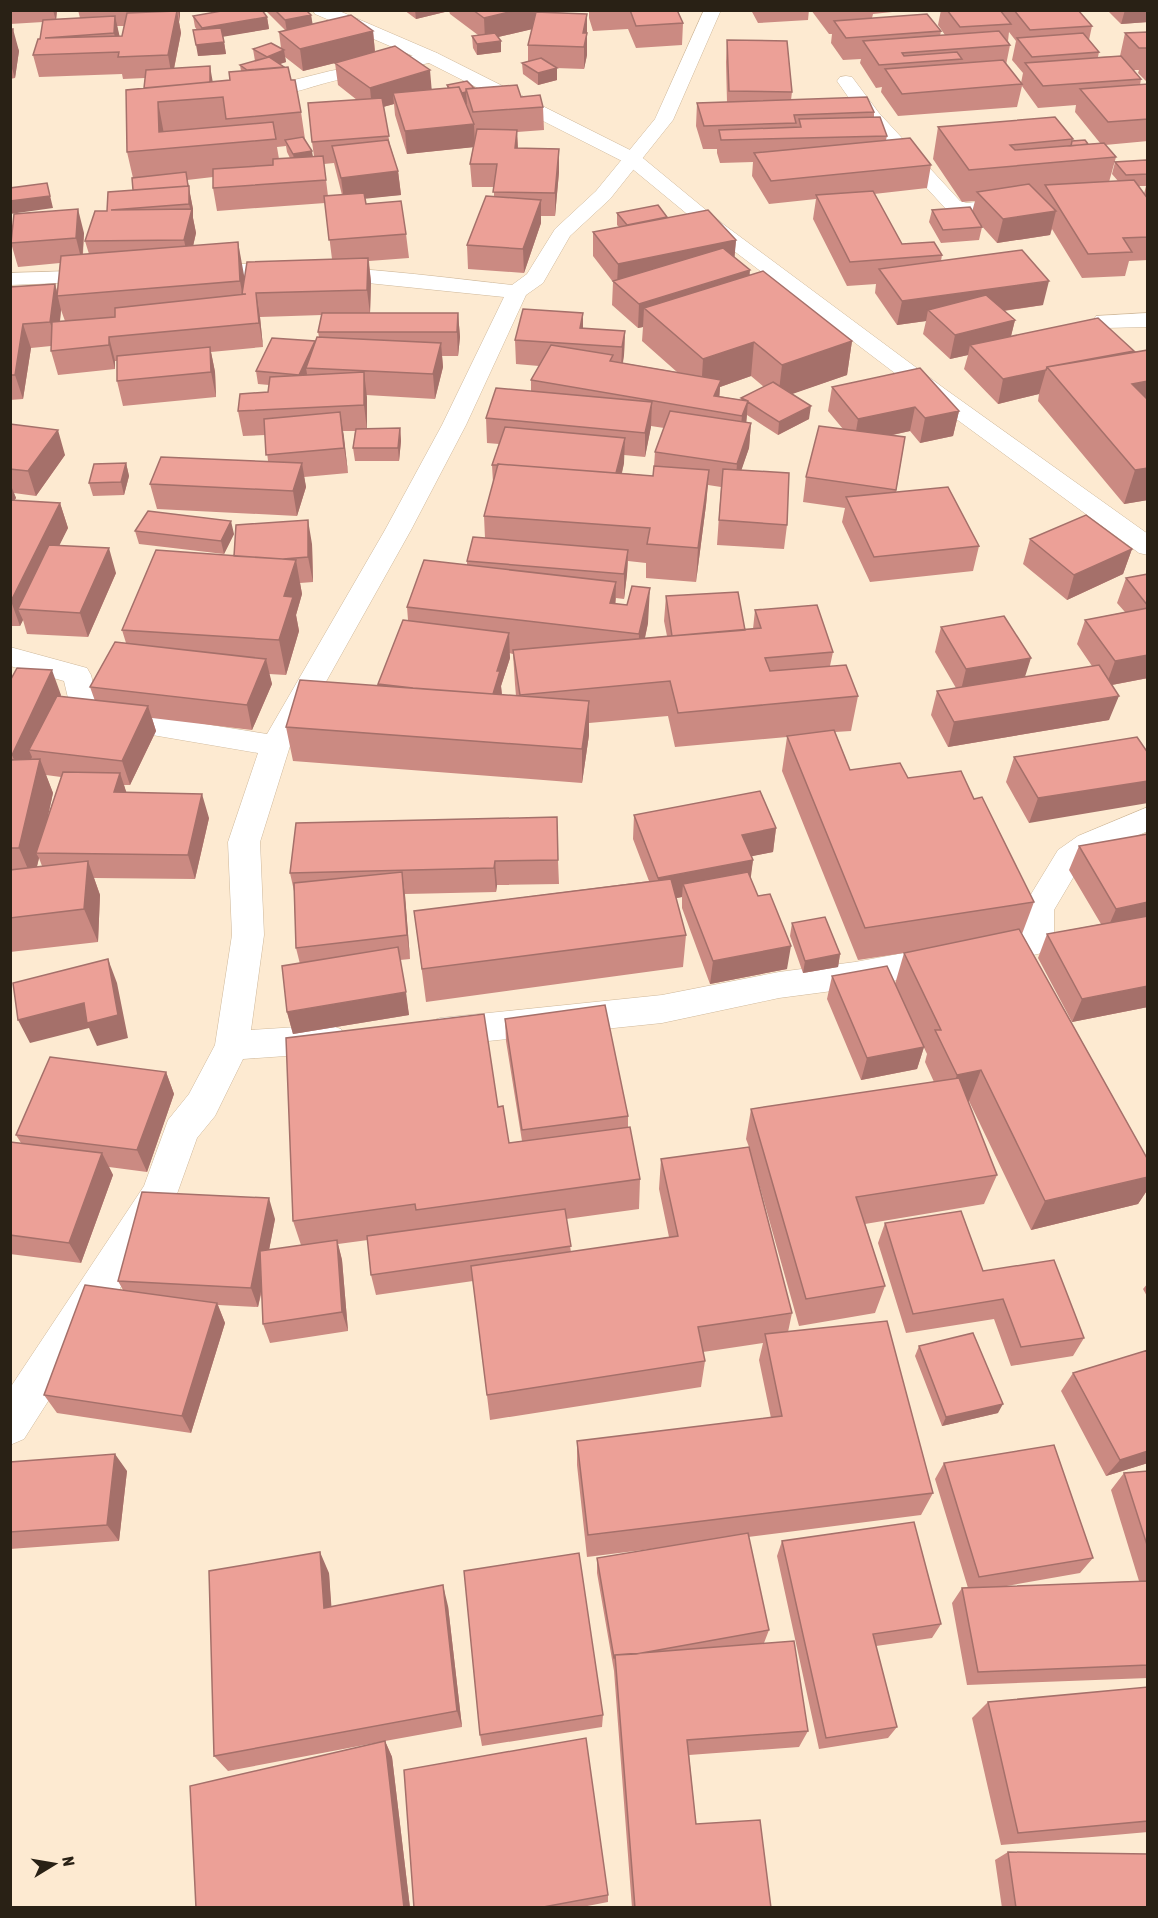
<svg xmlns="http://www.w3.org/2000/svg" width="1158" height="1918" font-family="'Asap Condensed',sans-serif">
<style>
.lines{fill:none;stroke-linecap:round;stroke-linejoin:round}
.street-casing{stroke:#cfb89a;stroke-width:1}
.secondary-casing{stroke:#cfb89a;stroke-width:1}
.street{fill:#fff;fill-rule:evenodd}
.secondary{fill:#fff;fill-rule:evenodd}
.wall{fill:#cb8a82;fill-rule:evenodd}
.shaded-wall{fill:#a5706a}
.building{fill:#eca097;stroke:#a5706a;stroke-width:1.5}
</style>
<rect width="100%" height="100%" fill="#fdead1"/>
<g class="lines">
<g class="street-casing">
<path id="street" d="M704,10H721L673,120L610,199L570,236L543,283L526,295L466,425L411,530L290,746L260,842L264,935L251,1030L329,1025L341,1029L346,1039L341,1049L329,1053L243,1059L215,1116L197,1138L173,1205L24,1439L10,1445V1388L144,1186L168,1120L189,1094L215,1045L232,935L228,842L258,753L76,722L72,715L64,681L10,666V647L87,668L91,675L99,707L267,734L385,530L442,425L504,297L319,278L199,277L191,276L188,271L191,266L199,265C304,260 408,273 512,285L527,274L555,229L596,191L655,119Z
M431,52L437,53L440,57L437,61C406,69 373,72 342,79C311,85 279,102 247,94L244,90L247,86L282,83L330,71Z
M846,76L852,77L879,113L960,201L967,203L1017,197L1024,199L1027,203L1024,207L966,215L946,209L865,121L837,81L840,77Z
M103,270L111,271L114,276L111,281L10,285V273Z
M1148,313V327L1104,328L1096,326L1093,321L1096,316Z
M1148,807V831L1100,852L1080,866L1054,910V941L1050,950L1038,954L855,988L779,998L662,1023L440,1046L428,1042L423,1032L428,1022L440,1018L662,995L779,972L855,962L1022,931V909L1058,850L1078,836Z"/>
</g>
<g class="secondary-casing">
<path id="secondary" d="M313,10H337L437,53L638,154L723,224L945,389L1148,534V555L1139,553L929,399L709,232L624,162L425,61L315,14Z"/>
</g>
<use href="#street" class="street"/>
<use href="#secondary" class="secondary"/>
</g>
<path class="wall" d="M10,10H57L56,20L80,18L78,10H180L179,22L181,33L174,69L213,82L230,80L241,71L240,65L255,61L253,49L281,48L279,32L286,31L265,10H306L311,15L312,24L373,31L375,52L432,89L447,88V85L474,88L521,97L543,107L544,130L517,132L518,148L559,149V172L555,216H541V223L524,273L468,269L467,245L494,196V187H472L470,164L473,147L407,154L395,115L394,104L383,107L390,145L398,171L401,195L365,198L366,204L406,234L409,258L369,261L371,282L370,313H458L460,337L458,356H442L443,367L435,399L366,395L367,428H400L401,441L399,461H355L353,448L355,431H343L348,473L304,477L306,487L297,516L157,509L150,484L268,461L265,435L243,436L238,411L268,392L269,385L258,384L256,371L315,341V343L319,337L318,332L322,315L260,317L263,347L211,352L215,372L216,397L123,406L117,381V361H115V369L58,375L51,351V346L31,348L23,399L10,400V287L55,284L58,294L60,263L18,267L11,243L84,233L83,254H89L85,241L107,211L133,190V178L127,152L144,88L145,78L123,79L122,74L39,77L33,55L40,39L43,22L10,24ZM117,26H124L122,36H119ZM285,57L303,71L347,60L335,63L338,85L357,100L312,142L314,156L313,157L305,139L301,112L291,80L279,64L286,62ZM286,146L287,152L290,158L279,159L277,147ZM334,163L342,195L328,196L324,164ZM213,177V188L217,211L325,203L332,259L244,282V275L193,246L196,233L193,218V209L187,180ZM61,310L65,321L60,322Z
M404,10H545V12L587,14V55L584,69L556,68L557,80L538,85L523,74L522,63L528,61V45L532,29L498,37L501,52L477,55L473,48L472,36L478,35L450,14L449,11L416,19Z
M582,10H689V12H678L683,23L682,45L636,48L628,29L593,31L589,18V12H582Z
M751,10H809L808,20L758,23Z
M811,10H902V11L873,14L872,18L941,31L940,36L945,35L938,25L941,10H1078L1092,26L1089,40L1099,52L1098,57L1120,56L1125,33L1148,32V83L1138,73L1139,70H1134L1141,79L1140,85L1148,84V141L1105,145L1116,157L1109,182L1118,181L1112,174L1115,162H1148V260L1129,261L1125,276L1082,278L1052,229L1050,235L997,243L979,223L982,227L979,240L941,243L929,222L932,210L972,212L975,201L962,202L933,159L938,127L1073,139L1072,141L1088,144L1100,143L1075,112L1076,105L1038,108L1022,86L1017,107L898,116L881,92L882,87L876,88L860,63L861,59L843,60L831,43L832,34H829ZM1009,32L1016,41L1012,60L1023,73L1021,83L1006,65L1010,45L1008,41ZM1139,186H1146L1144,194Z
M1109,10H1148V22L1121,24L1109,12Z
M193,16L267,17L269,29L223,36L226,54L198,56L197,30L195,27Z
M10,29L19,51L15,78L10,79Z
M727,40L792,92L791,100L874,112V117L887,136L886,140L931,165L927,188L874,194L902,244L942,255L941,261L1043,305L1004,311L1015,320L1011,336L1134,351L1148,500L1124,504L1038,401L1039,394L998,404L964,369L968,355L950,359L923,334L926,321L897,325L875,293L876,284L847,286L813,219L816,199L769,204L752,176L753,162L720,163L717,153V149H703L696,126L697,103L727,102L726,62Z
M617,213L667,218L736,240L734,258L750,275L852,341L847,375L791,394L809,419L778,435L747,415L746,422L751,423L749,448L741,470L787,525L784,549L717,545L721,487L708,485L706,505L696,582L646,578V563L628,561L627,574L624,599L616,598L615,604L648,623L645,638L667,636L664,621L666,596L745,630L753,629L755,610L833,652L830,666L858,696L851,731L835,732L850,770L908,778L974,799L1034,902L1022,934L1148,1160V1189L1138,1204L1031,1230L969,1101H968L997,1175L984,1204L865,1224L885,1286L875,1313L799,1326L754,1166L792,1313L788,1332L933,1493L921,1515L748,1537L769,1630L764,1643L808,1731L799,1747L689,1755L696,1824L771,1908H632L614,1671L597,1573V1558L659,1548L587,1557L577,1465V1441L771,1418L759,1360L763,1343L703,1352L705,1361L701,1387L490,1420L473,1281L376,1295L371,1275L368,1240L338,1244L342,1260L348,1331L270,1343L263,1324L262,1291L258,1307L218,1305L225,1323L191,1433L57,1413L44,1395L123,1290L118,1281L275,1219L269,1250L301,1245L293,1221L498,1107L509,1143L522,1141L506,1041L505,1019L628,1116V1128L640,1179L639,1209L566,1219L571,1252L669,1237L659,1189L661,1159L749,1147L746,1139L751,1109L934,1082L925,1062L927,1054L915,1029L924,1047L917,1069L861,1080L827,999L832,976L895,984L904,953L858,960L782,771L787,737L675,747L668,716L589,723V735L582,783L293,761L286,727L378,686V684L408,620L407,607L467,565V561L485,538L484,516L493,483L492,465L499,444L487,443L486,418L531,391V380L539,366L516,364L515,340L583,329L625,331L624,355L623,363L677,372L642,341L643,327L638,328L612,305L613,282L593,256V232L619,227L617,225ZM751,376L764,387L741,398V400L719,396L720,387ZM651,426L664,428L655,452L654,466L653,476L622,473L624,463V455L645,457ZM509,653L513,654L515,684L516,696L502,695L501,686L510,658Z
M832,387L959,411L953,436L920,443L910,431L893,435L905,437L896,492L979,546L973,571L870,582L842,522L845,508L803,502L806,477L843,429L828,411Z
M10,424L65,455L36,496L14,493L16,498L14,500L60,503L68,528L59,545L116,573L88,637L27,634L23,620L20,626H10Z
M126,463L129,476L124,495L93,496L89,483Z
M135,531L234,534L224,554L139,544Z
M1030,539L1132,549L1123,574L1067,600L1023,564Z
M312,544L313,582L300,583L302,594L296,615L299,631L286,675L269,674L272,684L252,730L152,718L156,731L130,785H124L126,793L209,818L195,879L94,878L100,895L98,942L10,952V681L61,695L60,697L95,701L90,687L126,643L122,630L234,556ZM46,775L61,777L47,820L53,793ZM39,858L42,866L37,867Z
M1148,574V678L1112,685L1109,720L948,747L931,715L937,691L956,688L935,652L941,627L1025,677L1092,666L1077,644L1085,620L1125,612L1117,603L1126,578Z
M1137,737L1029,823L1006,782L1014,757Z
M634,815L776,828L773,852L751,856L753,860L750,878L787,969L710,984L682,908V897L676,898L686,935L683,967L426,1002L414,911L649,881L633,839Z
M296,823L558,860L559,884L497,885L496,892L405,894L410,959L400,960L409,1015L293,1034L287,1012L300,964L296,948L294,891L290,873Z
M1148,834V1007L1072,1022L1038,958L1047,934L1101,924L1069,870L1079,846Z
M792,923L840,954L838,967L803,973L790,936Z
M166,1072L174,1094L147,1172L109,1167L113,1175L81,1263L10,1254V1142L21,1143L16,1135Z
M885,1223L983,1271L1084,1338L1073,1356L1011,1366L994,1319L906,1333L878,1243Z
M1148,1283V1298L1143,1289Z
M919,1346L998,1413L942,1426L915,1356Z
M1148,1350V1463L1106,1476L1061,1391L1073,1373Z
M10,1462L127,1471L119,1541L10,1549Z
M944,1463L1093,1558L1080,1573L1001,1587L1139,1581L1111,1490L1124,1473L1148,1471V1678L967,1685L952,1603L962,1588H968L935,1479Z
M782,1541L941,1624L932,1638L876,1646L897,1727L888,1738L819,1749L777,1556Z
M329,1573L331,1607L448,1606L462,1727L385,1741L392,1757L410,1908H196L380,1742L228,1771L214,1756Z
M1148,1687V1832L1001,1845L972,1718L988,1702Z
M603,1715L602,1727L482,1746L480,1735Z
M1008,1852L1148,1908H1002L995,1860Z
M608,1895V1902L577,1908H414Z"/>
<path class="shaded-wall" d="M53,10H57L56,21Z
M178,10H180V22Z
M415,10H449V11L416,19Z
M517,10H545L546,26L485,40L484,18Z
M1125,10H1148V22L1121,24Z
M177,11L181,33L172,78L168,55Z
M587,14V55L584,69V47L583,33Z
M311,15L313,26L287,32L285,20Z
M115,16L120,38L118,52L114,33Z
M267,17L269,29L204,40L202,28Z
M13,29L19,51L15,78L10,62V47Z
M373,31L375,53L303,71L300,49Z
M501,41V52L477,55V44Z
M224,42L226,54L198,56L196,45Z
M284,50L286,62L269,68L267,57Z
M210,66L214,89L210,86Z
M557,68V80L538,85V73Z
M430,70L432,93H393L394,104L372,110L370,88Z
M10,85L12,90V104L10,105Z
M466,92L467,104L456,106V95Z
M158,102L164,134L159,132Z
M474,124L475,147L407,154L405,131Z
M517,130L518,153L515,148Z
M559,149V172L555,216V193Z
M312,151L314,163L295,166L293,154Z
M398,171L401,195L344,201L341,178Z
M186,172L193,209V218L196,233L189,264L184,240L191,213L189,204Z
M47,183L53,208L10,214V201Z
M541,200V223L524,273L523,249Z
M78,209L84,233L82,262L76,238Z
M1056,211L1050,235L997,243L1003,219Z
M736,240L734,264L617,285L618,264Z
M238,242L244,275L246,315L240,281Z
M368,258L371,282L370,314L367,290Z
M750,270L748,294L644,308L643,327L638,328L639,304Z
M1049,281L1043,305L938,320L928,310L926,321L897,325L902,301Z
M55,284L61,310L57,346L50,322Z
M256,293L260,317L263,347L259,323Z
M458,313L460,337L458,356L457,332Z
M583,313V337L580,328Z
M1015,320L1009,344L970,345L968,355L950,359L955,335Z
M23,324L31,348L23,399L15,375Z
M625,331L624,355L621,371L622,347Z
M109,337L115,361V369L109,345Z
M315,341L317,354L306,368L307,374L301,388L299,375Z
M852,341L847,375L778,399L782,365Z
M754,342L751,376L720,387L719,404L701,393L703,359Z
M441,343L443,367L435,399L433,374Z
M210,347L215,372L216,397L211,372Z
M1046,370L1039,394L998,404L1003,379Z
M364,372L367,397V430L364,405Z
M1148,381V414L1132,384Z
M748,401L746,426L739,441L742,416Z
M652,402L651,427L645,457V433Z
M811,406L809,419L778,435L779,422Z
M915,407L910,431L854,443L858,419Z
M959,411L953,436L920,443L925,418Z
M340,412L344,437L348,473L344,448Z
M751,423L749,448L735,489L737,464Z
M400,428L401,441L399,461L398,448Z
M58,430L65,455L36,496L28,471Z
M625,438L624,463L615,502V477Z
M126,463L129,476L124,495L121,482Z
M302,463L306,487L297,516L293,491Z
M1148,468V500L1124,504L1135,470Z
M709,470L706,505L696,582L698,548Z
M10,483L16,498L10,507Z
M60,503L68,528L28,609H18L23,620L20,626L11,601Z
M308,520L312,544L313,582L308,557Z
M231,521L234,534L224,554L221,541Z
M109,548L116,573L88,637L80,613Z
M1132,549L1123,574L1067,600L1074,575Z
M628,550L627,574L624,599V574Z
M296,560L302,594L296,615L299,631L286,675L279,640L284,596Z
M616,582L615,616L610,603Z
M650,588L648,623L638,669L639,634Z
M509,633L510,658L501,686L502,696L491,699L497,671Z
M1148,655V678L1106,686L1115,661Z
M1031,658L1023,683L960,694L966,669Z
M266,659L272,684L252,730L247,705Z
M52,670L61,695L35,750H29L32,757L22,779L12,755Z
M1119,696L1109,720L948,747L954,722Z
M589,701V735L582,783V749Z
M148,706L156,731L130,785L122,761Z
M40,759L53,793L40,853H36L39,858L33,881L19,848Z
M120,773L128,797L114,792Z
M1148,781V803L1029,823L1038,798Z
M202,794L209,818L195,879L188,855Z
M776,828L773,852L739,859L742,835Z
M753,860L750,884H683L682,897L656,902L658,878Z
M88,861L100,895L98,942L84,909Z
M495,861L497,885L496,892L494,868Z
M402,872L405,896L410,959L407,935Z
M1148,902V924L1106,932L1116,909Z
M791,946L787,969L710,984L713,961Z
M840,954L838,967L803,973L805,961Z
M108,959L117,983L128,1038L97,1046L89,1028L30,1043L18,1020L84,1003Z
M1148,986V1007L1072,1022L1082,999Z
M406,992L409,1015L293,1034L287,1012Z
M924,1047L917,1069L861,1080L867,1058Z
M981,1070L969,1101L946,1106L957,1075Z
M166,1072L174,1094L147,1172L137,1150Z
M102,1153L113,1175L81,1263L69,1243Z
M1148,1177V1189L1138,1204L1031,1230L1045,1201Z
M269,1198L275,1219L258,1307L251,1288Z
M337,1240L342,1260L348,1331L342,1312Z
M217,1303L225,1323L191,1433L182,1416Z
M1003,1404L998,1413L942,1426L946,1417Z
M1148,1451V1463L1106,1476L1120,1460Z
M115,1454L127,1471L119,1541L107,1525Z
M320,1552L329,1573L333,1628L324,1608Z
M443,1585L448,1606L462,1727L457,1711Z
M385,1741L392,1757L410,1908H404Z"/>
<path class="building" d="M227,10H262L267,17L202,28L193,16Z
M275,10H306L311,15L285,20Z
M473,10H517L484,18Z
M630,10H677L683,23L636,26Z
M947,10H1000L1011,24L960,27Z
M1014,10H1078L1092,26L1030,30Z
M177,11L168,55L118,57L119,52L33,55L38,39H40L43,20L115,16L114,33L45,38L122,36L127,13Z
M536,12L587,14L583,33H587L584,47L528,45Z
M927,14L941,31L846,38L834,21Z
M351,15L373,31L300,49L279,32Z
M221,28L224,42L196,45L193,30Z
M10,29H13L10,47Z
M999,31L1010,45L902,53L904,56L957,52L962,59L879,65L863,41Z
M1148,32V48H1139L1125,33Z
M495,33L501,41L477,44L472,36Z
M1083,33L1099,52L1032,57L1017,38Z
M727,40L787,41L792,92L729,91Z
M271,43L284,50L267,57L253,49Z
M395,46L430,70L370,88L335,63Z
M1121,56L1141,79L1043,86L1025,63Z
M269,57L284,67L247,70L240,65Z
M541,58L557,68L538,73L522,63Z
M1003,60L1022,84L902,94L885,69Z
M210,66V82L144,88L146,70Z
M288,67L291,80H295L301,112L226,119L223,97L158,102L159,132L273,122L276,139L127,152L126,90L230,80L229,72Z
M467,81L474,88L466,89V92L462,93L459,87L449,88L447,85Z
M1148,84V119L1108,122L1080,89Z
M517,85L521,97L540,95L543,107L473,112L466,89Z
M459,87L474,124L405,131L393,93Z
M867,97L874,112L794,115L796,123L704,126L697,103Z
M382,98L389,136L312,142L308,103Z
M880,117L887,136L721,140L719,130L801,127L799,119Z
M1055,117L1073,139L1010,145L1015,150L1104,143L1116,157L969,170L938,127Z
M477,129L517,130L515,148L559,149L555,193L493,192L497,164H470Z
M303,137L312,151L293,154L285,140Z
M910,138L931,165L771,181L754,153Z
M388,140L398,171L341,178L332,146Z
M1085,140L1088,144L1071,146L1072,141Z
M323,156L326,180L213,188V169L273,165V159Z
M1146,160L1148,162V174L1126,175L1115,162Z
M186,172L188,186L133,190L132,178Z
M1134,180L1148,199V237L1123,238L1132,252L1088,254L1045,185Z
M47,183L50,196L10,201V188Z
M1029,184L1056,211L1003,219L977,192Z
M189,186V204L111,210L192,209L184,240L85,241L95,211H107L108,192Z
M873,191L902,244L934,242L942,255L850,262L816,195Z
M364,193L366,204L401,201L406,234L329,240L324,196Z
M486,196L541,200L523,249L467,245Z
M658,205L667,217L627,225L617,213Z
M970,207L982,227L943,230L932,210Z
M78,209L76,238L11,243L14,214Z
M708,210L736,240L618,264L593,232Z
M238,242L240,281L57,296L61,256Z
M723,248L750,270L639,304L613,281Z
M1022,250L1049,281L902,301L879,269Z
M368,258L367,290L256,293L259,323L109,337V345L51,351L52,322L115,317V308L246,294H242L247,262Z
M763,271L852,341L782,365L754,342L703,359L644,308Z
M55,284L50,322L23,324L15,375H10V287Z
M986,295L1015,320L955,335L928,310Z
M523,309L583,313L580,328L625,331L622,347L515,340Z
M322,313H458L457,332H318Z
M1098,318L1134,351L1047,367L1046,370L1003,379L970,345Z
M317,337L441,343L433,374L306,368Z
M272,338L315,341L299,375L256,371Z
M551,345L613,355L610,361L721,380L714,396L748,401L742,416L531,380Z
M210,347L211,372L117,381V356Z
M1148,350V381L1132,384L1148,400V468L1135,470L1047,367Z
M920,368L959,411L925,418L915,407L858,419L832,387Z
M364,372V405L238,411L240,394L268,392L270,377Z
M773,382L811,406L779,422L748,402V401L741,398Z
M496,388L652,402L645,433L486,418Z
M670,411L751,423L737,464L655,452Z
M340,412L344,448L266,455L264,419Z
M10,424L58,430L28,471L10,469Z
M819,426L905,437L896,490L806,477Z
M505,427L625,438L616,473L498,464V465H492Z
M400,428L398,448H353L356,429Z
M161,457L302,463L293,491L150,484Z
M126,463L121,482L89,483L94,464Z
M498,464L653,476L654,466L709,470L698,548L647,544L650,528L484,516Z
M723,469L789,473L787,525L719,520Z
M948,487L979,546L874,557L846,497Z
M10,500L60,503L11,601H10Z
M148,511L231,521L221,541L135,531Z
M1086,515L1132,549L1074,575L1030,539Z
M308,520V557L283,559L234,556L236,525Z
M473,537L628,550L624,574L467,561Z
M49,545L109,548L80,613L18,609Z
M156,550L296,560L284,596L293,597L279,640L122,630Z
M424,560L616,582L610,603L627,605L632,586L650,588L639,634L407,607Z
M1148,574V606L1126,578Z
M738,592L745,630L672,636L666,596Z
M817,605L833,652L765,658L770,671L846,665L858,696L678,713L670,681L520,695L513,650L761,628L755,610Z
M1148,608V655L1115,661L1085,620Z
M1004,616L1031,658L966,669L941,627Z
M403,620L509,633L497,671H500L493,694L413,688L378,684Z
M115,642L266,659L247,705L90,687Z
M1099,665L1119,696L954,722L937,691Z
M17,668L52,670L12,755H10V681Z
M300,680L589,701L582,749L286,727Z
M57,696L148,706L122,761L29,750Z
M834,730L850,770L900,763L908,778L961,771L974,799L982,797L1034,902L865,928L787,736Z
M1137,737L1148,753V781L1038,798L1014,757Z
M40,759L19,848H10V760Z
M63,772L120,773L114,792L202,794L188,855L36,853Z
M760,791L776,828L742,835L753,860L658,878L634,815Z
M557,817L558,860L495,861L494,868L290,873L296,823Z
M1148,834V902L1116,909L1079,846Z
M88,861L84,909L10,918V870Z
M402,872L407,935L296,948L294,883Z
M748,872L758,896L770,894L791,946L713,961L683,884Z
M671,879L686,935L422,969L414,911Z
M1148,916V986L1082,999L1047,934Z
M825,917L840,954L805,961L792,923Z
M1019,929L1148,1160V1177L1045,1201L981,1070L957,1075L935,1030H941L904,953Z
M398,947L406,992L287,1012L282,966Z
M108,959L118,1015L87,1023L84,1003L18,1020L13,983Z
M887,966L924,1047L867,1058L832,976Z
M605,1005L628,1116L522,1130L505,1019Z
M484,1014L498,1107L503,1106L509,1143L630,1127L640,1179L416,1210L415,1204L293,1221L286,1038Z
M50,1057L166,1072L137,1150L16,1135Z
M959,1078L997,1175L856,1197L885,1286L806,1299L751,1109Z
M10,1142L102,1153L69,1243L10,1235Z
M749,1147L792,1313L698,1327L705,1361L487,1395L471,1266L678,1236L661,1159Z
M142,1192L269,1198L251,1288L118,1281Z
M565,1209L571,1246L371,1275L367,1236Z
M961,1211L983,1271L1054,1260L1084,1338L1021,1347L1003,1299L913,1314L885,1223Z
M337,1240L342,1312L263,1324L260,1251Z
M85,1285L217,1303L182,1416L44,1395Z
M887,1321L933,1493L588,1535L577,1441L782,1416L765,1334Z
M973,1333L1003,1404L946,1417L919,1346Z
M1148,1350V1451L1120,1460L1073,1373Z
M1054,1445L1093,1558L979,1577L944,1463Z
M115,1454L107,1525L10,1532V1462Z
M1148,1471V1548L1124,1473Z
M914,1522L941,1624L873,1634L897,1727L826,1738L782,1541Z
M748,1533L769,1630L636,1654L615,1655V1658H614L597,1558Z
M320,1552L324,1608L443,1585L457,1711L214,1756L209,1571Z
M579,1553L603,1715L480,1735L464,1571Z
M1148,1581V1665L978,1672L962,1588Z
M794,1641L808,1731L687,1740L696,1824L760,1820L771,1908H635L615,1655Z
M1148,1687V1821L1018,1833L988,1702Z
M586,1738L608,1895L538,1908H414L404,1770Z
M385,1741L404,1908H196L190,1786Z
M1008,1852L1148,1854V1908H1016Z"/>
<rect width="1158" height="1918" fill="none" stroke="#292115" stroke-width="24"/>
<g transform="translate(54 1864) rotate(79)" stroke="#fdead1" stroke-width="4.5" paint-order="stroke">
<path d="M0-4.5L10 22L0 15L-10 22Z" fill="#292115"/>
<text y="-9" font-size="16" font-weight="bold" text-anchor="middle" fill="#292115">N</text>
</g>
</svg>
